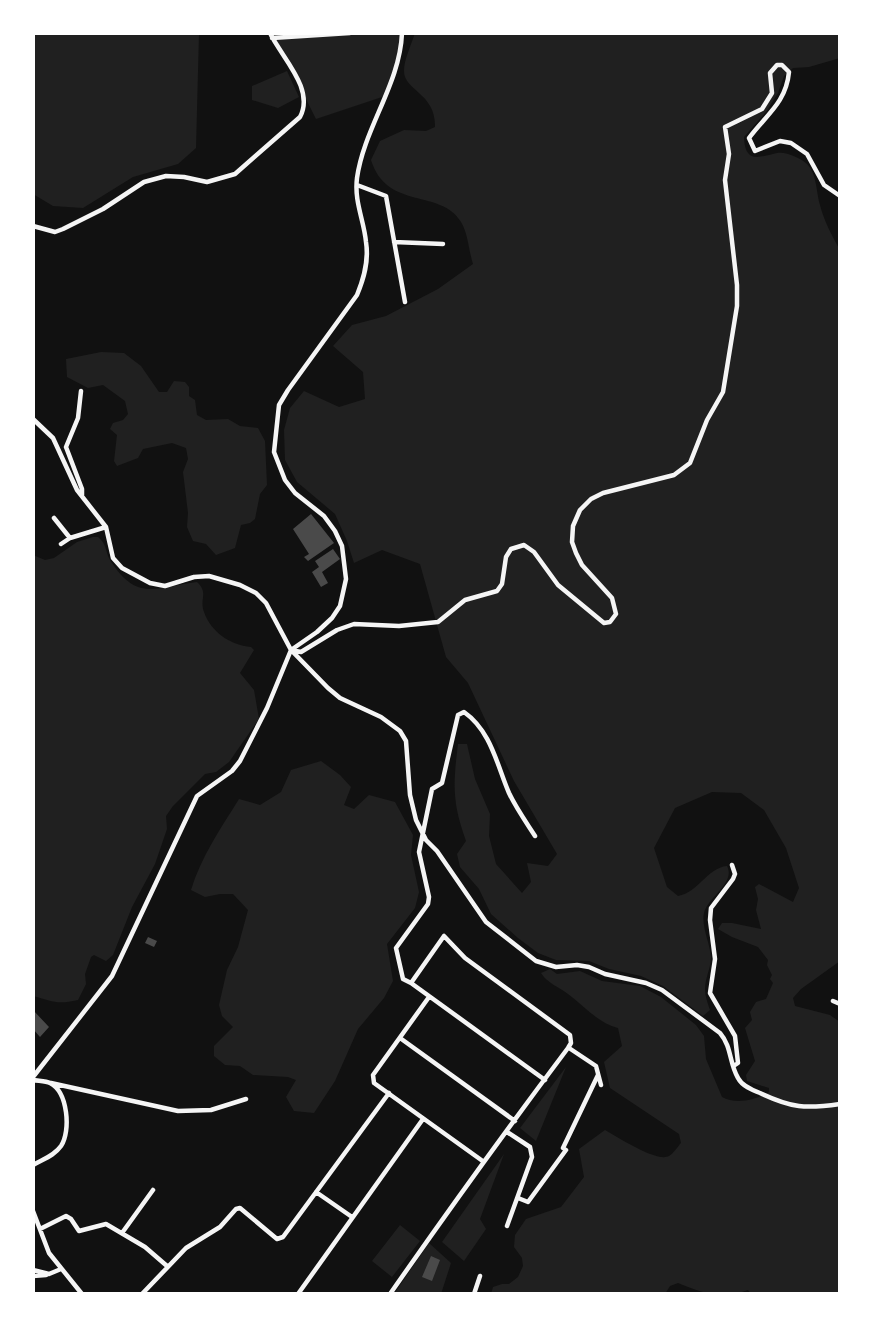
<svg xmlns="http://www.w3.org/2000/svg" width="873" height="1327" font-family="Literata,serif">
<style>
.green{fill:#202020}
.building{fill:#4a4a4a}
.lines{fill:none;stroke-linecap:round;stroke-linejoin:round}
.minor{stroke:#f5f5f5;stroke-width:4.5}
</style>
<rect width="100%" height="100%" fill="#111"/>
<path class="green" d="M33,33H199L196,148L178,164L133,177L83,208L53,206L33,194Z
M273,33H400L401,48L385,96L316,119Z
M415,33H840V58L809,67L793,68L784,76L778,93L766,112L744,137C745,164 759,157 777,153C785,151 801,158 807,164C817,174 816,192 820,205C824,221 832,236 840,250V961L801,989L793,998L795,1006L830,1015L840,1022V1294H751L748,1290C720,1300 704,1293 678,1283L670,1286L665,1294H491L493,1287L502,1284H509L518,1277L523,1266L522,1258L514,1247L515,1235L526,1219L561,1207L584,1177L579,1149L605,1130C616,1136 657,1163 669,1156C674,1153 678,1146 681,1143L679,1134L610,1088L604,1062L622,1046L618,1028C598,1023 584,1006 568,994C558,986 548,984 541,973L550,969L557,974L580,971L602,981L640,986L661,997L696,1025L704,1036L706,1059L722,1097C735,1105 757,1100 769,1092V1088L747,1081L746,1075L755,1061L745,1028L752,1020L750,1012L756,1002L766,999L773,983L770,979L772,975L767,965L768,960L758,947L732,937L718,929L722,923H732L761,929L756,910L758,899L755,887L759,884L793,902L799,888L786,848L764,810L741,793L712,792L675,808L654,848L667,887L678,896C699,892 707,868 727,866C736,883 708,897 704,913C701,926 710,943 711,957C711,968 705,978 705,989C705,996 708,1004 710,1010L703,1016L663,986L641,976L609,969L589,961L556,960L538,953L518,938L491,914L479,889L460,867L457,854L466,841C452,802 453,785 458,744H467L475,779L490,814L489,836L496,864L522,893L531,882L527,863L548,866L557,854L514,781L468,683L446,657L420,564L382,550L354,563L347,541L335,514L297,482L285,460L284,430L290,408L304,391L339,407L365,399L363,372L333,346L352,325L386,316L438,289L473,264C469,252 468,233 461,222C441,188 387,211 371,160L380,141L404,130L426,131L435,127C436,93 404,91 404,71C404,60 411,45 415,33Z
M287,71L299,97L278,108L252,100V86Z
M101,352L124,353L141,366L159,392H167L174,381L185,382L189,387V396L195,400L197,415L206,420L228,419L240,426L258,428L265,441L267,485L260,494L255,519L250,523L241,525L235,548L216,555L206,544L193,541L187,527L188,513L183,472L188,459L186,448L172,443L143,449L138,458L117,466L114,461L117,435L110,429L113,423L123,420L128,414L125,401L103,385L88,388L67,377L66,359Z
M93,537H98C107,544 105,551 110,560C137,603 157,587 197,582C209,593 199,599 204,612C211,632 230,645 251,647L254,650L240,673L254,690L259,719L229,762L216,772L205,774L173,806L166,816L167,829L155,864L132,907L113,955L106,961L94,955L91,957L85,974L86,984L78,1000C56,1005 53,1001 33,996V555L45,560L54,558L77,542Z
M321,761L340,775L351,787L344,805L354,809L369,795L395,802L413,835L411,855L419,892L415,908L387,944L393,981L384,998L358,1029L335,1081L314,1113L294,1111L286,1097L296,1080L288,1077L253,1075L240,1066L225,1065L214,1056V1046L233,1027L222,1016L219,1005L227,970L238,947L248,910L233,894H220L205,897L191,890C201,857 221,828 239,799L260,805L281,792L291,770Z
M566,1067L536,1141L520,1128Z
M504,1154L480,1219L486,1229L464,1261L442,1242Z
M400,1225L420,1241L392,1277L372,1261Z
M429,1243L451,1263L441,1294H394Z"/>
<path class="building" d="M311,514L334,543L308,561L304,557L309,554L293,529Z
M333,549L340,559L322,572L328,583L321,587L312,572L319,567L315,561Z
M148,937L157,941L154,947L145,943Z
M33,1010L49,1027L40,1037L33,1029Z
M431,1256L440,1260L432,1281L422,1277Z"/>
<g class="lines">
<path class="minor" d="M272,38L350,33
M357,185L386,196L405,302
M33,226L55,232L63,229L103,209L144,182L166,176L184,177L207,182L235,174L300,117C315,89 282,58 270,33
M394,242L443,244
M81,391L78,418L66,447L82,489V496
M33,419L53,438L77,490L106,527L113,558L122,568L150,583L165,586L194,577L209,576L240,585L256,593L266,603L291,650L328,688L340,698L381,717L400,731L406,741L410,795L416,820L426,840L437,851L486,922L536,961L556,967L577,965L589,967L605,974L646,983L662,990L720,1033C732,1047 729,1063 738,1078C742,1086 752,1090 760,1093C792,1108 805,1109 840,1104
M54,518L70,538L106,527
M61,544L70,538
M291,650L301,652L337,630L354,624L399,626L438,622L465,600L497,591L502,584L506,557L511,549L524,545L534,552L558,585L604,623L610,622L616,614L612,598L582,565L576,553L572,542L573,526L580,510L591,499L603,493L674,475L690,463L707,420L723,392L737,306V285L725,180L729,154L725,127L762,109L772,93L770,73L777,65H782L789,72C786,103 766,115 749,138L755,151L780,141L791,143L807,154L824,185L840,196
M732,865L735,874L733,879L711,908L710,920L715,959L710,993L735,1036L738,1063L735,1065
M411,983L403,979L396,948L428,904L429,897L419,852L432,789L442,783L458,715L464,712C491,731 497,765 509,793C516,808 526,822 535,836
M429,997L373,1075L374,1083L484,1162
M833,1001L840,1004
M400,1038L515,1121
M569,1048L596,1066L601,1085
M33,1077L112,976L197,796L232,771L240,761L267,708L291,650L317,632L332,618L340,606L346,579L342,546L335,531L324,516L295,493L285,480L274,452L279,405L288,390L357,295C364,278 369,261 366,242C364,220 354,202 357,178C364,128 400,84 402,33
M33,1080C38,1081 46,1081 50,1083C68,1092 71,1131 61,1146C54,1156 43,1159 33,1165
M51,1083L178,1111L211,1110L246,1099
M316,1192L352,1217
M518,1198L528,1202L566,1150L563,1148L598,1075
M33,1211L49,1253L82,1294
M507,1226L532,1157L530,1147L507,1132
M40,1229L66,1216L71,1219L79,1231L106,1224L145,1247L167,1266
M122,1233L153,1190
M33,1270L49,1274L61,1269
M33,1276L46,1275
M142,1294L186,1248L220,1227L236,1209L240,1208L277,1239L283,1237L389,1093
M298,1294L423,1119
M390,1294C448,1211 507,1129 568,1048L571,1043L570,1035L465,958L444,936L411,983L545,1080
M474,1294L480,1276"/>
</g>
<rect width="873" height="1327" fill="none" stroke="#ffffff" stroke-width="70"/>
</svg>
